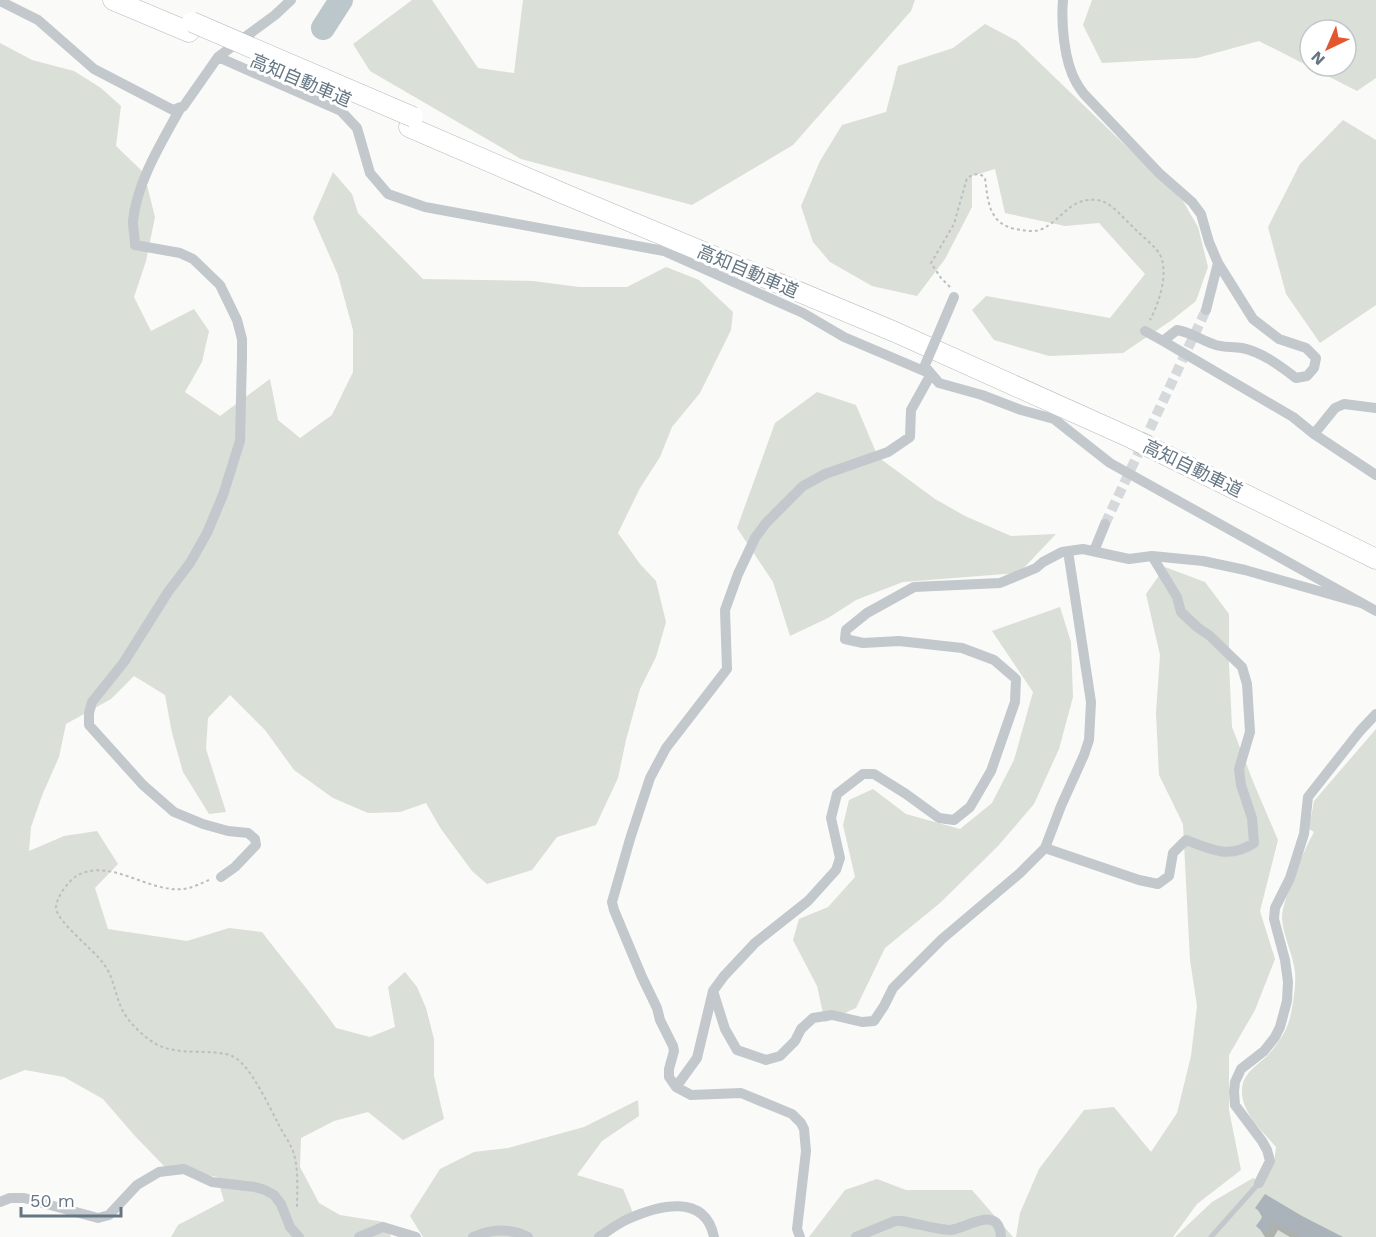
<svg xmlns="http://www.w3.org/2000/svg" width="1376" height="1237" font-family="'Work Sans','Noto Sans JP',sans-serif">
<style>
.green{fill:#dadfd7;fill-rule:evenodd}
.shadow{fill:#0003}
.lines{fill:none;stroke-linecap:round;stroke-linejoin:round}
.river{stroke:#bbc7cb;stroke-width:24}
.building{fill:#aab3b9}
.street-tunnel{stroke:#d5d9db;stroke-width:10;stroke-dasharray:10 5;stroke-linecap:butt}
.highway-casing{stroke:#b4b9bd;stroke-width:21}
.path{stroke:#bbbfc2;stroke-width:2;stroke-dasharray:3 3;stroke-linecap:butt}
.lane{stroke:#c3c8cc;stroke-width:5}
.street{stroke:#c3c8cc;stroke-width:10}
.highway{stroke:#fff;stroke-width:20}
.highway-bridge-casing{stroke:#b4b9bd;stroke-width:21;stroke-linecap:butt}
.street-bridge{stroke:#c3c8cc;stroke-width:10}
.highway-bridge{stroke:#fff;stroke-width:20}
.labels{text-anchor:middle;dominant-baseline:central;stroke-width:6;stroke-linejoin:round;paint-order:stroke}
.street-label{font-size:18px;fill:#657683;stroke:#fff}
</style>
<rect width="100%" height="100%" fill="#fafaf8"/>
<path class="green" d="M412,0H432L478,68L514,73L523,0H915L911,11L793,145L692,205L521,159L370,71L353,44Z
M1092,0H1376V78L1357,91L1259,41L1197,58L1102,63L1083,25ZM1310,30H1346V66H1310Z
M985,24L1017,41L1183,201L1198,227L1208,267L1196,301L1172,320L1123,353L1049,356L994,340L972,310L986,296L1110,318L1145,274L1099,223L1065,226L1005,213L995,169L972,176V207L945,259L917,296L872,286L830,262L813,242L801,206L820,161L842,125L886,112L898,66L953,48Z
M0,43L32,60L74,71L101,88L121,106L116,146L144,173L155,217L146,261L134,297L151,331L194,309L209,331L202,362L185,392L220,416L270,379L278,420L300,438L332,415L353,372V330L338,275L313,218L333,172L352,194L358,213L423,279L533,281L579,287H627L666,267L699,280L733,312L731,330L700,393L672,427L660,457L640,488L618,533L640,564L656,581L666,622L656,657L640,689L626,740L618,778L596,825L557,837L532,870L487,884L472,871L441,829L426,803L400,812L368,813L333,798L294,770L265,730L230,695L208,718L206,749L226,812L209,814L183,772L172,733L165,695L134,676L111,699L66,724L59,757L43,793L31,827L29,851L64,836L97,831L118,864L95,888L108,929L187,941L229,928L262,932C287,965 313,995 336,1028L370,1037L395,1027L388,987L405,972L417,987L426,1008L434,1039V1076L444,1119L403,1140L368,1112L334,1121L301,1138L300,1167L319,1203L340,1215L384,1222L391,1237H171L178,1225L224,1201L217,1177L165,1167L134,1135L103,1099L64,1077L25,1070L0,1080Z
M1343,120L1376,140V305L1320,343L1286,294L1268,227L1300,164Z
M817,392L856,405L878,457L935,499L965,516L1011,536L1056,534L1019,573L903,582L856,600L828,618L790,636L773,582L737,528L775,423Z
M1165,567L1205,582L1229,614V664L1232,727L1254,784L1278,840L1260,911L1275,959L1255,1010L1229,1055V1110L1241,1170L1197,1204L1173,1237H1016L1020,1213L1039,1169L1084,1110L1114,1107L1151,1152L1177,1113L1191,1056L1197,1006L1190,960L1183,824L1159,775L1156,713L1160,655L1146,594Z
M1060,607L1071,642L1073,697L1059,749L1034,804L998,846L940,903L885,948L856,1008L825,1022L817,986L793,940L799,919L828,907L855,877L843,825L849,800L873,789L906,814L960,829L992,803L1014,760L1033,692L992,631Z
M1376,729V1237H1175L1212,1202L1253,1178L1262,1184L1274,1163L1276,1147C1263,1132 1243,1114 1242,1093C1241,1075 1255,1067 1267,1056C1271,1052 1275,1047 1278,1042C1286,1032 1290,1021 1292,1008C1294,998 1296,983 1295,972C1293,954 1283,936 1282,918C1282,900 1305,848 1314,832L1309,829L1314,801Z
M638,1100L639,1116L602,1141L577,1175L623,1189L633,1213L600,1237H423L410,1216L440,1169L474,1152L508,1148L584,1127Z
M877,1179L906,1190H972L1013,1237H809L845,1190Z"/>
<path class="shadow" d="M1257,1208L1340,1237H1290L1278,1230L1274,1237H1265L1258,1226L1262,1217Z"/>
<g class="lines">
<path class="river" d="M323,28L341,0"/>
</g>
<path class="building" d="M1265,1194L1302,1216L1343,1237H1300L1273,1222L1265,1234L1256,1226L1264,1215L1255,1208Z"/>
<g class="lines">
<path class="street-tunnel" d="M1105,524L1206,310"/>
<g class="highway-casing">
<path id="highway" d="M113,0L189,32
M409,127L562,193L895,332L1131,438L1376,559"/>
</g>
<path class="path" d="M950,287L941,278L931,263L954,224L967,178C974,174 979,172 985,178C988,200 988,223 1015,229C1024,230 1033,233 1042,229C1063,219 1070,197 1097,200C1111,202 1120,215 1130,224C1137,232 1154,245 1159,253C1170,271 1159,303 1150,320
M209,880C202,883 192,888 184,889C148,893 112,858 78,875C69,880 56,897 56,908C57,922 94,950 103,963C115,978 115,998 124,1013C131,1025 148,1041 160,1046C184,1056 210,1048 232,1056C237,1058 242,1063 246,1068C257,1081 269,1106 278,1123C282,1132 289,1141 293,1151C299,1169 297,1190 297,1209"/>
<path class="lane" d="M1211,1237L1259,1183"/>
<path class="street" d="M1063,0C1061,23 1064,61 1076,82C1078,86 1081,90 1084,94L1159,173L1192,202L1201,214L1209,242L1218,263L1206,310
M0,1L38,20L94,69L173,110L181,107
M218,57L341,111L357,128L370,173L388,194L425,207L664,251L803,313L844,337L931,374
M1218,263L1253,319L1279,339L1306,348L1316,358L1314,368L1307,376L1296,378C1280,366 1262,352 1242,348C1232,346 1222,348 1213,344C1201,340 1190,332 1177,330L1163,341L1293,417L1314,434L1376,475
M1145,331L1163,341
M928,370L939,383L982,395L1021,410L1054,419L1110,463L1376,611
M1314,434L1335,408L1344,404L1376,408
M1094,551L1105,524
M1045,848L1139,880L1158,884L1169,876L1173,853L1186,840C1211,850 1230,859 1254,843L1252,818L1241,785L1239,769L1250,732L1247,684L1242,667L1210,636L1197,627L1181,612L1177,597L1152,556
M221,877L235,867L256,845L255,839L248,833L228,831L203,824L174,812L143,785L89,725V713L92,702L124,662L168,592L190,563L207,533L223,495L240,441L242,356V339L237,320L220,285L193,259L180,253L135,245C135,237 133,229 133,221C137,181 162,142 181,107H183L218,57L275,15L291,0
M713,991L725,1029L737,1050L766,1060L780,1056L795,1041L801,1029L813,1018L832,1015L862,1022L874,1021L884,1006L893,988L942,939L1020,873L1045,848L1061,806L1084,755L1089,740L1091,702L1068,551
M676,1087L697,1058L713,991L724,976L755,943L808,901L836,870L840,858L831,818L837,794L863,774H874L906,794L939,818L954,820L970,807L991,771L1015,702L1016,679L994,660L962,648L899,641L863,643L845,639L846,630L867,613L914,587L1000,583L1036,568L1043,562L1062,552L1083,549L1129,559L1152,556L1203,561L1245,570L1361,603
M1259,1183L1270,1161L1267,1150L1262,1141L1235,1105L1234,1092L1235,1082L1241,1069L1264,1051L1275,1037L1280,1027L1287,1001L1288,982L1285,960L1274,919L1275,908L1290,878L1304,834L1308,797L1360,731L1376,714
M0,1202L10,1198H24L98,1218L109,1215L137,1185L159,1172L184,1169L212,1182L255,1187L265,1190L274,1195L281,1204L290,1227L299,1237
M359,1237L383,1227L416,1237
M473,1237C491,1229 510,1228 528,1237
M599,1237C608,1231 617,1224 628,1219C657,1206 705,1192 714,1237
M800,1237L797,1229L806,1151L804,1129L801,1123L792,1114L741,1093L691,1095L676,1087L669,1077V1069L674,1051L673,1046L660,1020L657,1008L642,977L614,910L612,902L630,839L650,778L666,748L727,669L725,610L738,574L755,538L766,523L803,486L825,474L888,452L910,437L911,410L931,374
M856,1237L895,1221H902C914,1223 939,1230 950,1230C966,1229 999,1203 1001,1237"/>
<use href="#highway" class="highway"/>
<g class="highway-bridge-casing">
<path id="highway-bridge" d="M192,22L413,117"/>
</g>
<path class="street-bridge" d="M925,365L954,297"/>
<use href="#highway-bridge" class="highway-bridge"/>
</g>
<g class="labels">
<g class="street-label">
<text transform="translate(301 80) rotate(23)">高知自動車道</text>
<text transform="translate(748 271) rotate(23)">高知自動車道</text>
<text transform="translate(1193 468) rotate(26)">高知自動車道</text>
</g>
</g>
<g transform="translate(1328 48) rotate(224)"><circle r="28" fill="#ffffff" stroke="#c1c8cd" stroke-width="1.5"/>
<path d="M0-4.5L10 22L0 15L-10 22Z" fill="#e4572e"/>
<text y="-9" font-size="16" font-weight="bold" text-anchor="middle" fill="#657683">N</text>
</g>
<path d="M21 1207v9h100v-9" fill="none" stroke="#657683" stroke-width="3"/>
<text x="30" y="1207" font-size="18" fill="#657683" stroke="#ffffff" stroke-width="4.5" paint-order="stroke">50 m</text>
</svg>
